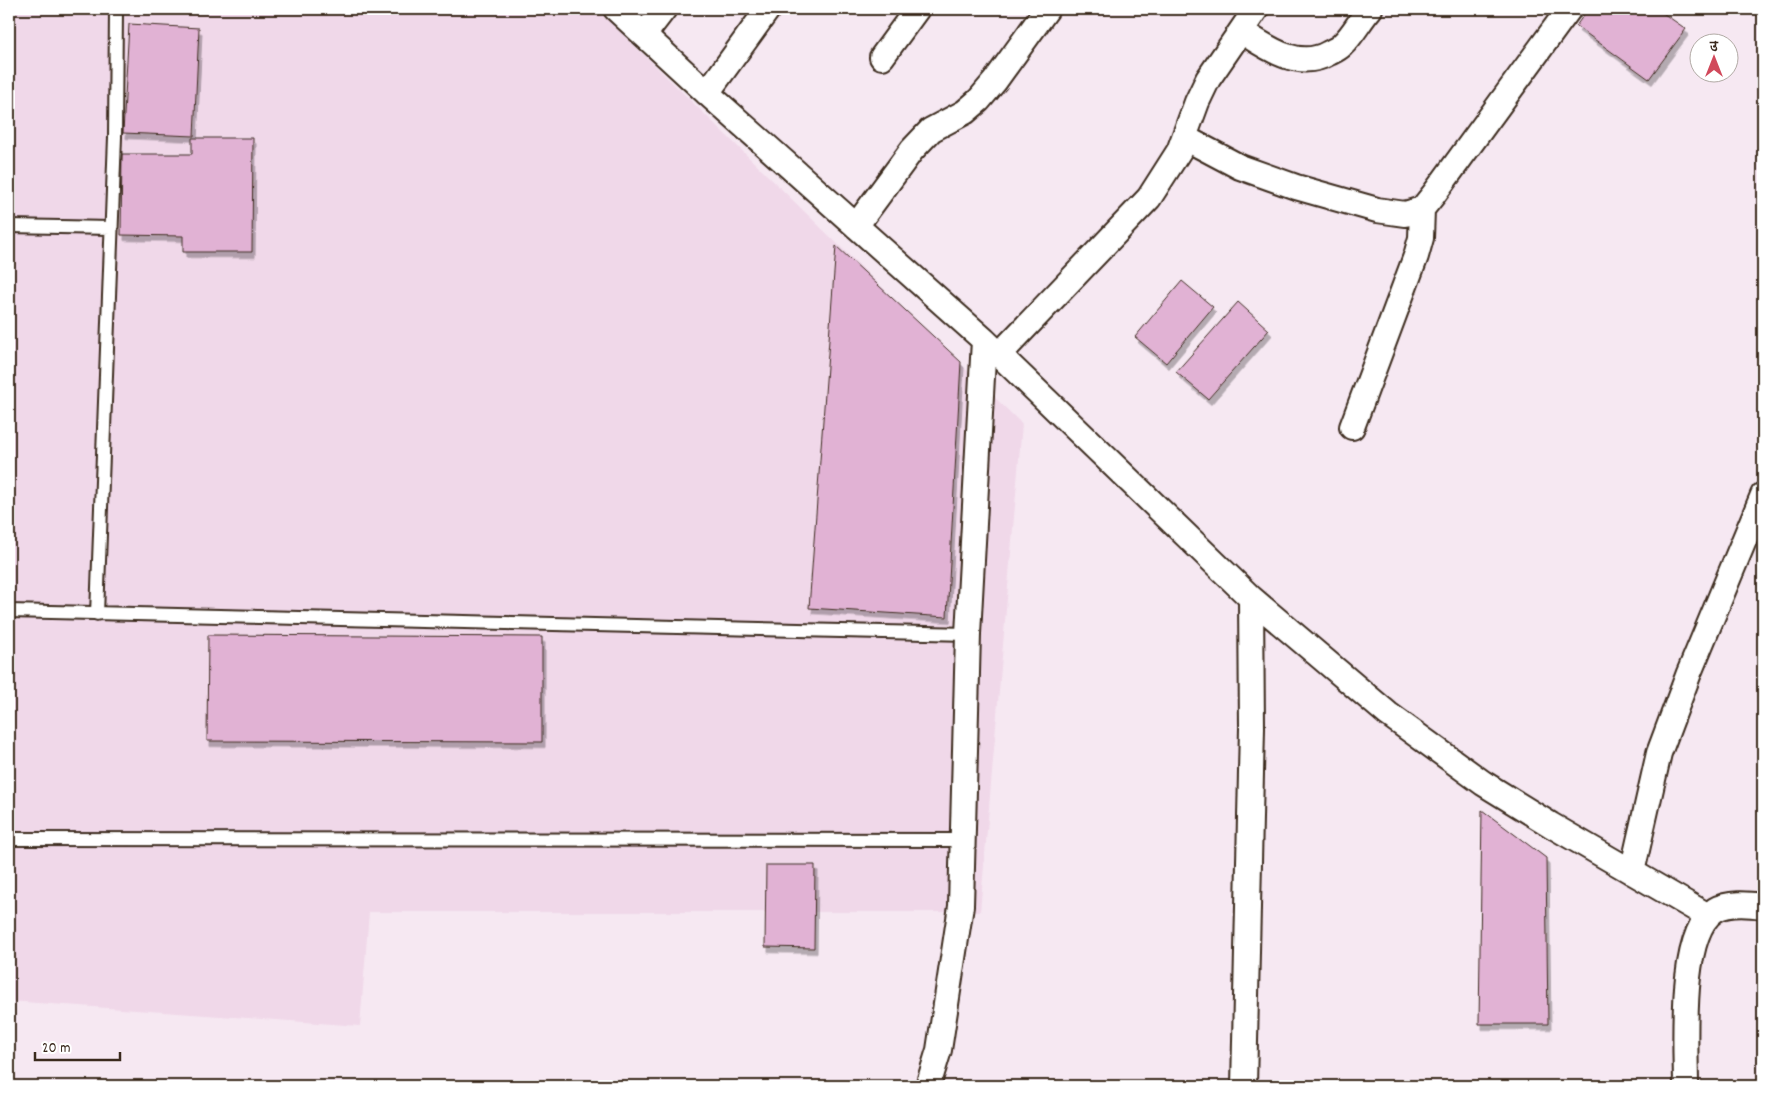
<svg xmlns="http://www.w3.org/2000/svg" width="1772" height="1095" font-family="Dekko,'Playpen Sans Deva',sans-serif">
<style>
.built{fill:#f0d8e9}
.building{fill:#e1b2d4;stroke:#3b2a1e;filter:url(#shadow)}
.lines{fill:none;stroke-linecap:round;stroke-linejoin:round}
.lane-casing{stroke:#3b2a1e;stroke-width:16}
.street-casing{stroke:#3b2a1e;stroke-width:28}
.lane{stroke:#fff;stroke-width:12}
.street{stroke:#fff;stroke-width:24}
</style>
<defs>
<filter id="shadow"><feDropShadow dx="3" dy="5.5" stdDeviation="0" flood-color="#0004"/></filter>
</defs>
<rect width="100%" height="100%" fill="#f6e8f2"/>
<filter id="ink" filterUnits="userSpaceOnUse"><feTurbulence type="fractalNoise" baseFrequency=".02" numOctaves="2"/><feDisplacementMap in="SourceGraphic" scale="10" xChannelSelector="R" yChannelSelector="G"/><feConvolveMatrix kernelMatrix="1 2 1 2 8 2 1 2 1" color-interpolation-filters="sRGB"/></filter>
<g filter="url(#ink)">
<path class="built" d="M9,9H597L1022,424L980,912H369L360,1026L9,1001Z"/>
<path class="building" d="M1588,9H1657L1686,29L1649,79L1576,26Z
M129,24L199,28L194,136L123,133Z
M192,138H253L252,252H183V236L121,235L122,154H192Z
M836,246L961,362L947,617L809,608Z
M1182,281L1213,307L1166,363L1135,337Z
M1238,302L1269,330L1208,399L1176,372Z
M208,635L542,637V742L207,741Z
M1482,810L1546,858L1548,1024H1479Z
M766,865H815L814,948L765,947Z"/>
<g class="lines">
<g class="lane-casing">
<path id="lane" d="M9,226L111,228
M9,611L968,634
M97,614L115,137L116,9
M9,839L962,840"/>
</g>
<g class="street-casing">
<path id="street" d="M616,9L707,93L984,340L1251,598L1388,714L1483,783L1551,825L1708,916
M1241,31C1266,47 1298,71 1329,53C1333,51 1338,49 1342,45C1353,35 1360,20 1370,9
M644,35L664,9
M882,57L917,9
M707,93L768,9
M1185,138L1240,167L1296,187L1377,210L1405,214L1422,209L1434,194L1569,9
M856,226L912,150L931,130L965,112L979,100L995,81L1047,9
M999,355L1149,198L1179,151L1197,102L1208,79L1256,9
M1352,427L1416,256L1421,238L1422,209
M1632,872L1659,753L1689,673L1763,495
M928,1086L939,1050L961,906L968,634L984,340
M1244,1086L1252,728L1251,598
M1686,1086C1686,1046 1678,934 1715,910C1728,902 1748,904 1763,906"/>
</g>
<use href="#lane" class="lane"/>
<use href="#street" class="street"/>
</g>
</g>
<rect width="1772" height="1095" fill="none" stroke="#fff" stroke-width="30"/>
<rect x="15" y="15" width="1742" height="1065" fill="none" stroke="#3b2a1e" stroke-width="2" filter="url(#ink)"/>
<g transform="translate(1714 58)"><circle r="24" fill="#ffffff" stroke="#b1aaa5"/>
<path d="M0-4L9 19L0 12L-9 19Z" fill="#d1495b"/>
<text y="-8" font-size="14" font-weight="bold" text-anchor="middle" fill="#3b2a1e">उ</text>
</g>
<path d="M35 1052v8h85v-8" fill="none" stroke="#3b2a1e" stroke-width="2.5"/>
<text x="42" y="1052" font-size="15" fill="#3b2a1e" stroke="#ffffff" stroke-width="4" paint-order="stroke">20 m</text>
</svg>
